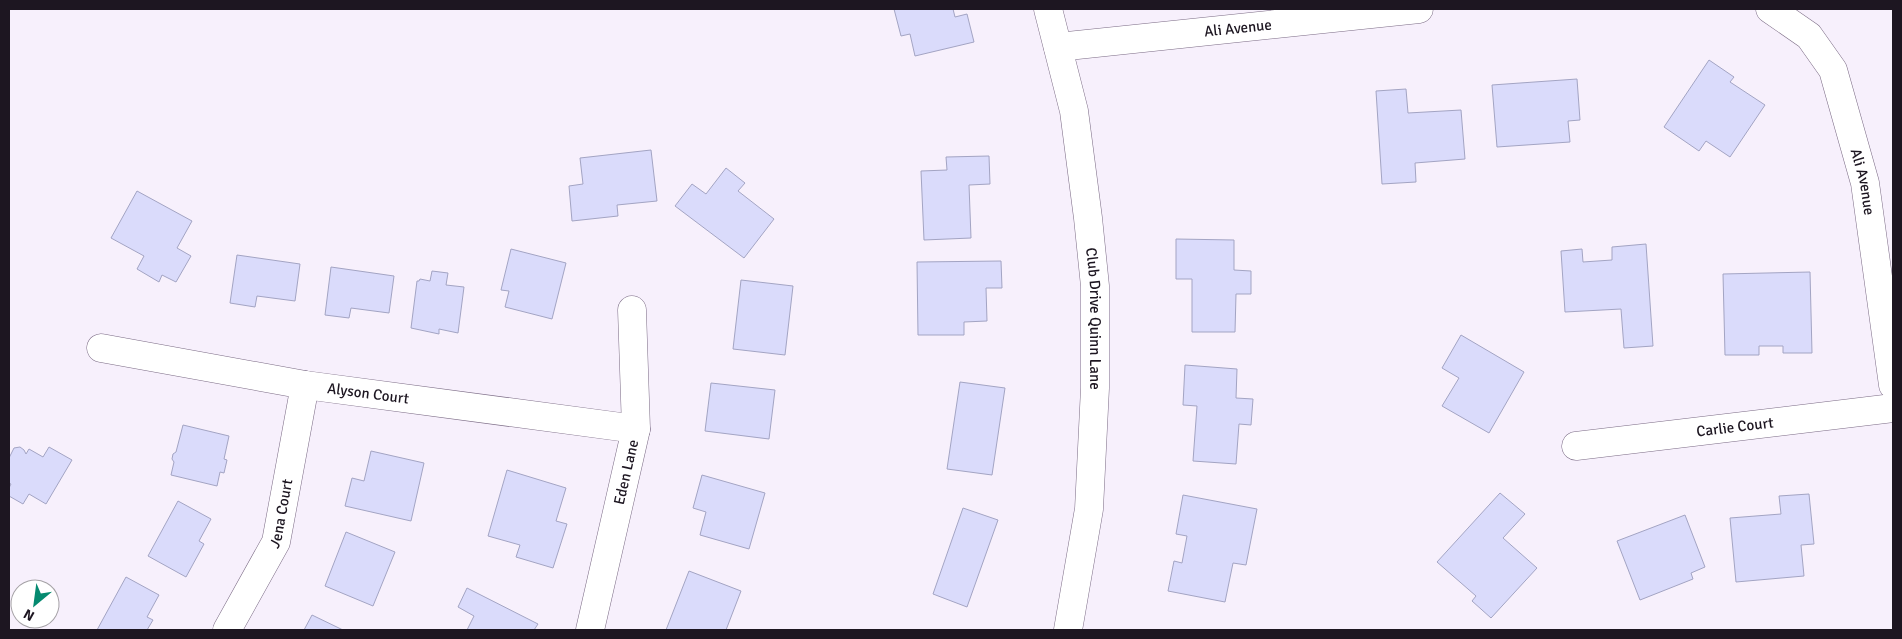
<svg xmlns="http://www.w3.org/2000/svg" width="1902" height="639" font-family="Signika,sans-serif">
<style>
.building{fill:#dadbfb;stroke:#a3a4c3}
.lines{fill:none;stroke-linecap:round;stroke-linejoin:round}
.street-casing{stroke:#7b6b85;stroke-width:29}
.street{stroke:#fff;stroke-width:28}
.labels{text-anchor:middle;dominant-baseline:central;stroke-width:5;stroke-linejoin:round;paint-order:stroke}
.street-label{font-size:15px;fill:#1d1621;stroke:#fff}
</style>
<rect width="100%" height="100%" fill="#f7f0fc"/>
<path class="building" d="M894,9H953L955,17L967,14L974,42L915,56L910,34L901,36Z
M1709,60L1734,77L1730,82L1765,105L1730,157L1706,141L1699,151L1664,127Z
M1577,79L1580,120L1568,121L1570,142L1497,147L1492,85Z
M1406,89L1408,113L1461,110L1465,159L1415,163L1416,182L1382,184L1376,91Z
M651,150L657,201L617,205L618,216L572,221L569,186L583,184L580,158Z
M989,156L990,184L969,185L971,238L924,240L921,171L947,170L946,157Z
M726,168L745,183L738,191L774,219L744,258L675,206L692,184L706,194Z
M137,191L192,221L177,248L191,256L176,282L162,275L159,282L137,269L144,256L111,238Z
M1176,239L1234,240V270L1251,271V294H1236L1235,332H1192V279H1176Z
M1646,244L1653,346L1624,348L1621,309L1565,312L1561,251L1582,249L1583,262L1612,260V247Z
M511,249L566,263L552,319L505,307L509,291L501,290Z
M237,255L300,264L295,301L257,296L255,307L230,303Z
M1001,261L1002,288H986L987,321L964,322V335H918L917,262Z
M331,267L394,276L389,313L351,308L349,318L325,315Z
M432,271L448,273L446,285L464,287L458,333L439,329V334L411,328L417,281H419L420,279L430,281Z
M1810,272L1812,353H1783V346H1759V355H1725L1723,274Z
M741,280L793,286L785,355L733,349Z
M1461,335L1524,372L1489,433L1442,406L1459,378L1442,368Z
M1185,365L1237,369L1236,398L1253,399L1251,425L1239,424L1236,464L1193,461L1197,406L1183,405Z
M960,382L1005,388L992,475L947,469Z
M711,383L775,390L769,439L705,431Z
M183,425L229,436L224,459L227,460L224,473L220,472L217,486L171,475L174,462L172,459L173,454L176,452Z
M20,447L24,450L26,454L29,449L43,457L49,447L72,460L46,504L29,494L23,504L9,496V488L11,484L9,483V458L14,448Z
M371,451L424,463L411,521L345,506L352,478L364,481Z
M507,470L566,488L556,521L567,524L553,568L516,557L520,545L488,536Z
M702,475L765,493L749,549L700,535L706,512L693,508Z
M1500,493L1525,514L1503,538L1537,568L1491,618L1472,601L1476,596L1437,562Z
M1809,494L1814,544L1801,545L1804,576L1736,582L1730,518L1781,514L1779,496Z
M1183,495L1257,509L1246,565L1233,563L1225,602L1168,591L1174,561L1182,563L1187,536L1176,534Z
M178,501L211,519L199,541L204,544L186,577L148,556Z
M963,508L998,520L967,607L933,594Z
M1685,515L1705,567L1691,573L1693,579L1640,600L1617,541Z
M346,532L395,552L373,606L325,586Z
M689,571L741,591L726,630H666Z
M126,577L159,595L147,617L153,620L147,630H97Z
M467,588L538,624L534,630H467L474,616L458,607Z
M312,615L343,630H304Z"/>
<g class="lines">
<g class="street-casing">
<g id="street">
<path id="s1" d="M1048,9L1074,111L1088,218L1095,286V388L1089,509L1068,630"/>
<path id="s2" d="M1770,9L1809,36L1833,70L1865,183L1893,385"/>
<path id="s3" d="M1058,47L1419,9"/>
<path id="s4" d="M101,348L305,385L636,429"/>
<path id="s5" d="M1576,446L1893,408"/>
<path id="s6" d="M227,630L276,542L305,385"/>
<path id="s7" d="M590,630L636,429L632,310"/>
</g>
</g>
<use href="#street" class="street"/>
</g>
<g class="labels">
<g class="street-label">
<text stroke="none"><textPath href="#s3" startOffset="181">Ali Avenue</textPath></text>
<text stroke="none"><textPath href="#s2" startOffset="205">Ali Avenue</textPath></text>
<text stroke="none"><textPath href="#s1" startOffset="314">Club Drive Quinn Lane</textPath></text>
<text stroke="none"><textPath href="#s4" startOffset="271">Alyson Court</textPath></text>
<text stroke="none"><textPath href="#s5" startOffset="160">Carlie Court</textPath></text>
<text stroke="none"><textPath href="#s7" startOffset="162">Eden Lane</textPath></text>
<text stroke="none"><textPath href="#s6" startOffset="130">Jena Court</textPath></text>
</g>
</g>
<rect width="1902" height="639" fill="none" stroke="#1d1621" stroke-width="20"/>
<g transform="translate(35 604) rotate(209)"><circle r="24" fill="#ffffff" stroke="#a5a2a6"/>
<path d="M0-4L9 19L0 12L-9 19Z" fill="#058a70"/>
<text y="-8" font-size="14" font-weight="bold" text-anchor="middle" fill="#1d1621">N</text>
</g>
</svg>
